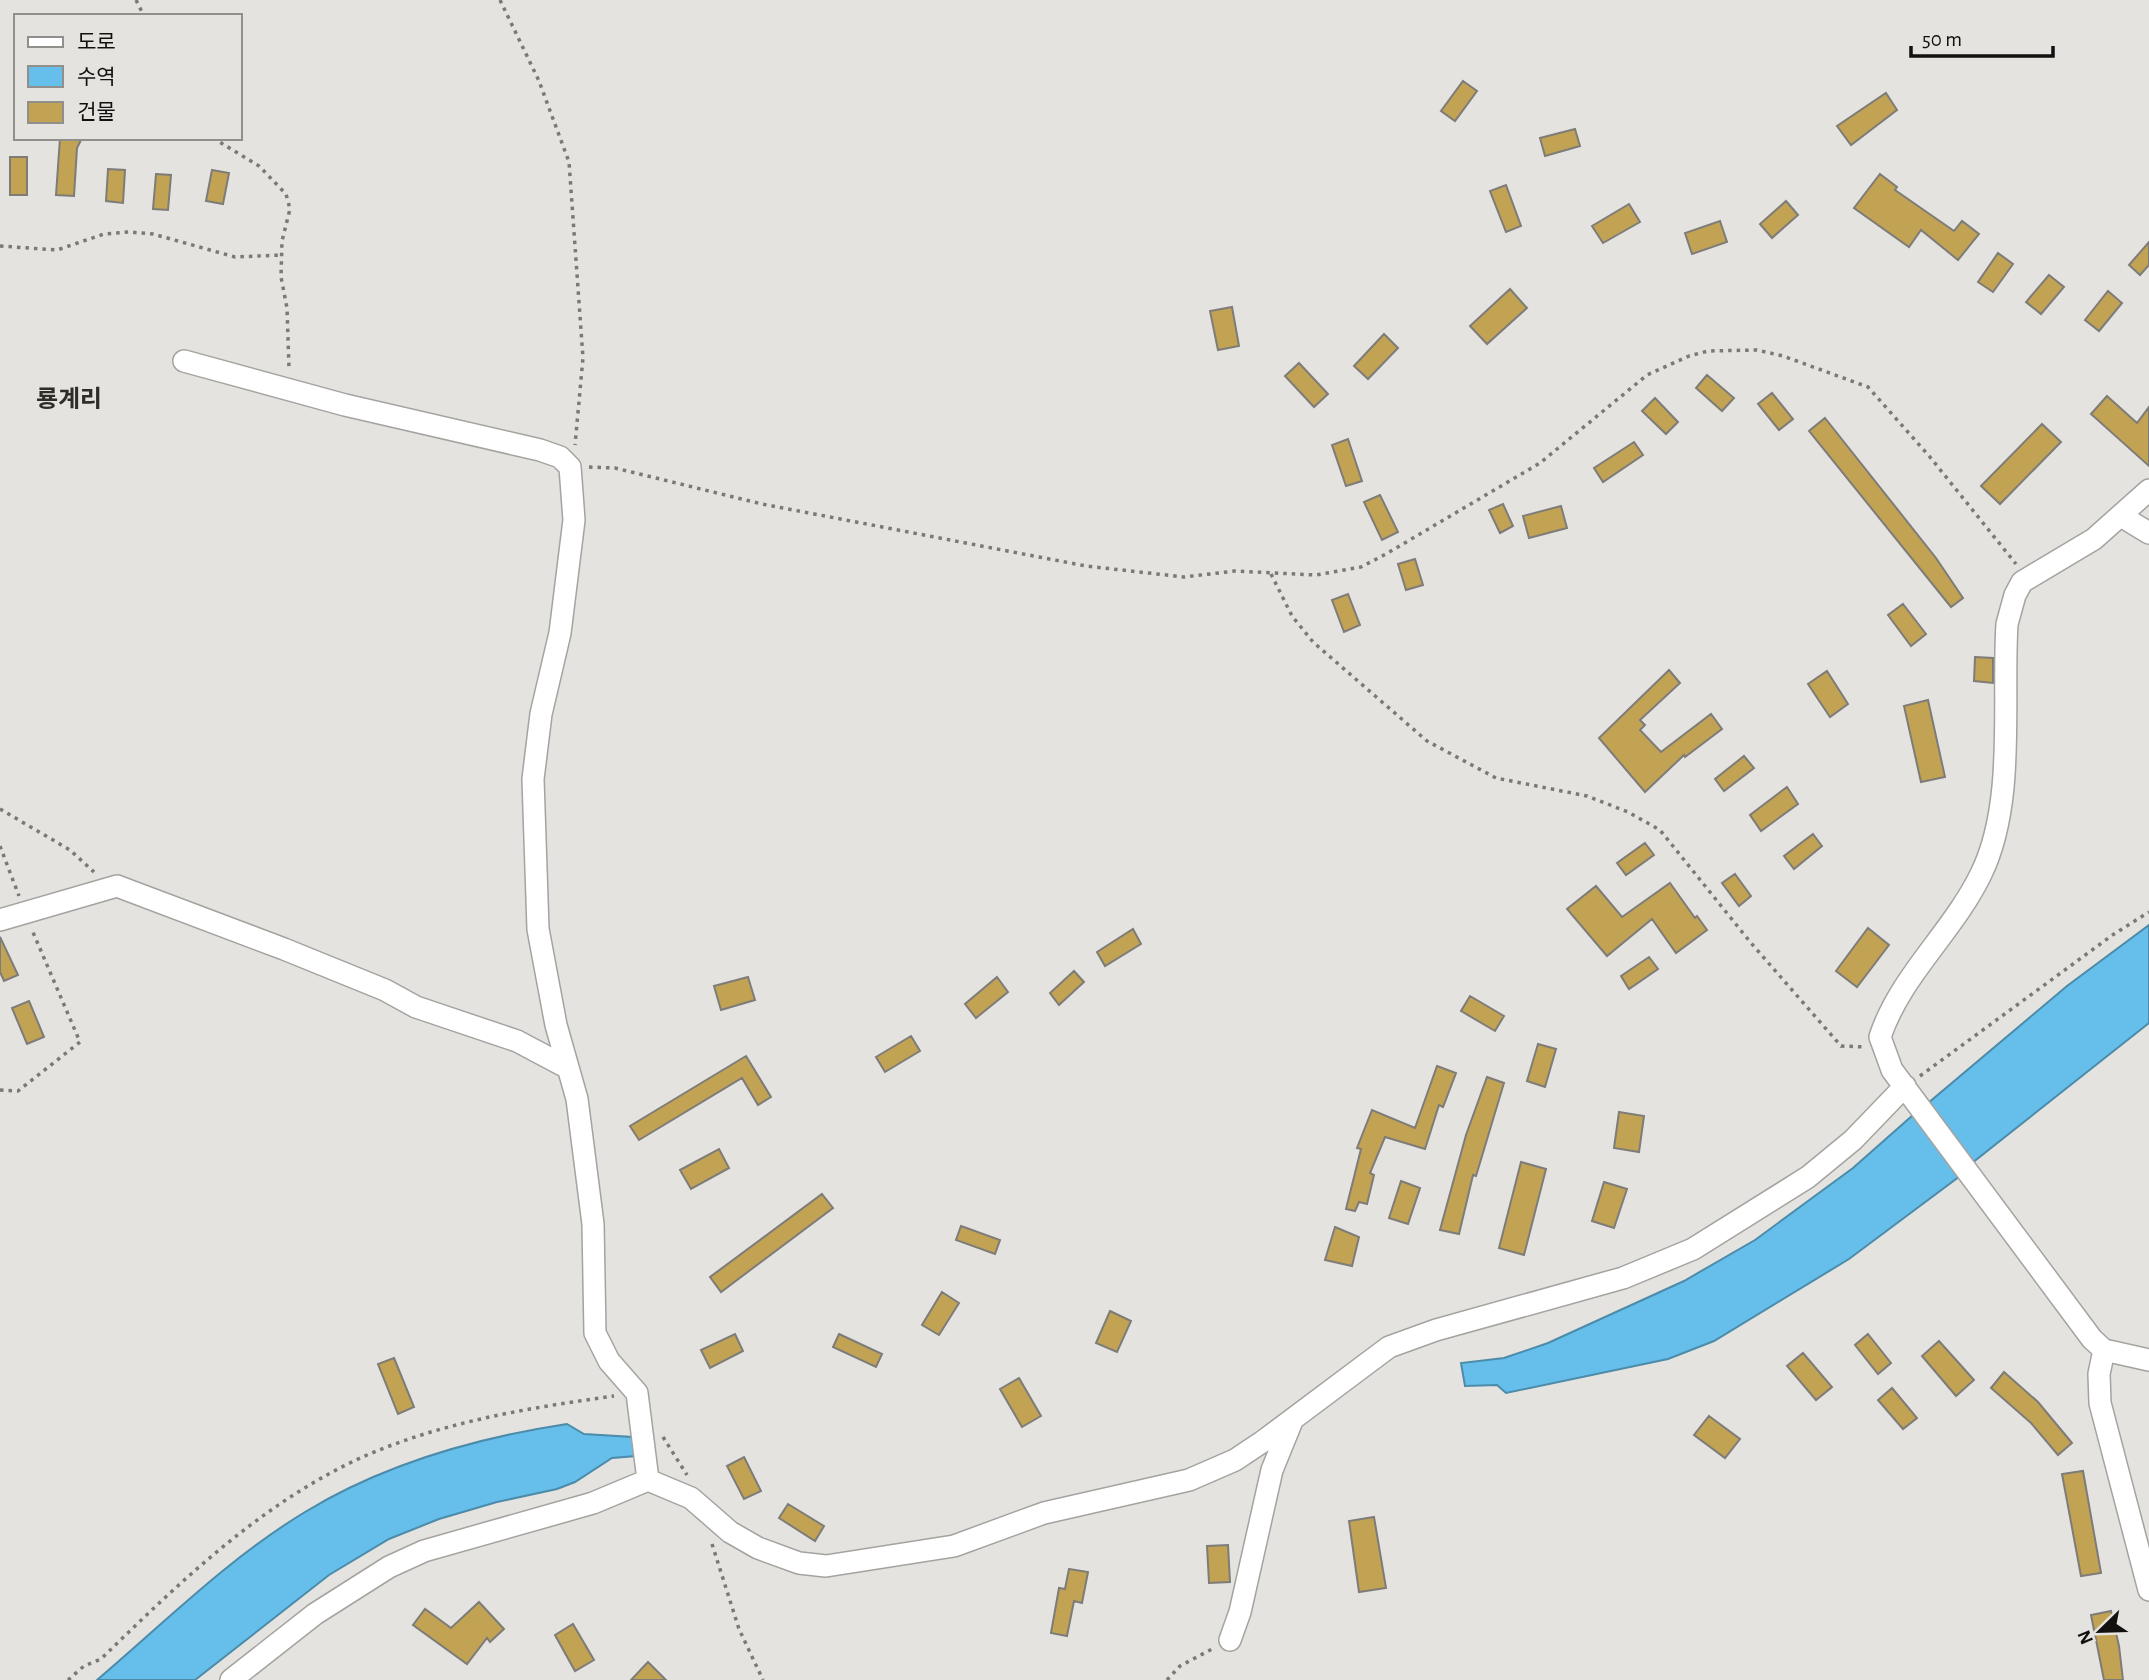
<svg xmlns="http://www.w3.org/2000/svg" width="2149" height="1680" font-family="'Alegreya Sans','Noto Sans KR',sans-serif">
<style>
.water{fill:#65bfea;stroke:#4c8ba9;stroke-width:2}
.building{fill:#c2a353;stroke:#7e7c79;stroke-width:2}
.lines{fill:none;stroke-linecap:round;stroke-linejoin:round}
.street-casing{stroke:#a5a3a0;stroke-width:24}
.path{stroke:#7a7976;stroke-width:3.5;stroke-dasharray:3.5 5;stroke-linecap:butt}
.street{stroke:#fff;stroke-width:21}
.labels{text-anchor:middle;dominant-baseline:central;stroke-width:7;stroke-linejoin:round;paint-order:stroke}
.quarter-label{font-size:24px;font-weight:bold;fill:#2e2d2a;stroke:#e5e3df}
</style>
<rect width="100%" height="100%" fill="#e5e3df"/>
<path class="water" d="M2149,925V1023L1972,1163L1927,1104L2067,986Z
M1913,1115L1960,1176L1849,1259L1714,1341L1668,1359L1506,1393L1497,1385L1465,1386L1461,1363L1504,1358L1548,1343L1684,1281L1755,1240L1853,1168Z
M567,1424L584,1434L633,1437L636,1456L612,1458L575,1482L557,1489L497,1502L439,1519L389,1539L329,1575L195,1680H97C164,1623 229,1558 305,1512C384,1464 475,1438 567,1424Z"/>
<path class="building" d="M1463,81L1477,91L1455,121L1441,111Z
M1886,93L1897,110L1851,145L1837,126Z
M1575,129L1580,146L1545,156L1540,138Z
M60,138H82L77,148L74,196L56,195Z
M10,157H27V195H10Z
M108,169L125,170L123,203L106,201Z
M212,170L229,173L223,204L206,201Z
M156,174L171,175L168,210L153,209Z
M1880,174L1897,187L1895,190L1954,231L1962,221L1979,234L1958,260L1921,230L1909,247L1854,208Z
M1506,185L1521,226L1506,232L1490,191Z
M1786,201L1798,215L1772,238L1760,224Z
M1629,204L1640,222L1603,243L1592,226Z
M1720,221L1727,242L1692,254L1685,233Z
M2149,242V265L2140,275L2129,265Z
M1998,253L2013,264L1993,292L1978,282Z
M2049,275L2064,287L2041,314L2026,302Z
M1510,289L1527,308L1487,344L1470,326Z
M2108,291L2122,303L2099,331L2085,320Z
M1232,307L1239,346L1218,350L1210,311Z
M1384,334L1398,348L1368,379L1354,366Z
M1299,363L1328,394L1314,407L1285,376Z
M1707,375L1734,398L1722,411L1696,388Z
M1772,393L1793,419L1779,430L1758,404Z
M2107,396L2137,423L2149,407V466L2091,414Z
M1655,398L1678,422L1666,434L1642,411Z
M1825,418L1936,558L1963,598L1951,607L1809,431Z
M2042,424L2061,442L2000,504L1981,486Z
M1348,439L1362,481L1346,486L1332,445Z
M1634,442L1643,455L1603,482L1594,468Z
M1380,495L1398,532L1382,540L1364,502Z
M1503,504L1513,526L1500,533L1489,510Z
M1561,506L1567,528L1529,538L1523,516Z
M1415,559L1423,585L1406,590L1398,564Z
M1348,594L1360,625L1344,632L1332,600Z
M1903,604L1926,634L1911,646L1888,615Z
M1975,657L1993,658V683L1974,681Z
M1669,670L1680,683L1640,720L1645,725L1640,730L1661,752L1711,714L1722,729L1685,757L1684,755L1645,792L1599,738Z
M1827,671L1848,704L1830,717L1808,684Z
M1928,700L1945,777L1921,782L1904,706Z
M1744,756L1754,768L1724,791L1715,779Z
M1787,787L1798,804L1761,831L1750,815Z
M1813,834L1822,846L1794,869L1784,856Z
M1645,843L1654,855L1626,875L1617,863Z
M1735,874L1751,896L1739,906L1722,883Z
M1670,883L1695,918L1697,916L1707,930L1676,953L1652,919L1607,956L1567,909L1596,886L1622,917Z
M1868,928L1889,945L1857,987L1836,971Z
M1133,929L1141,944L1105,966L1097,952Z
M0,937L18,975L4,981L0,972Z
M1649,957L1658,969L1629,989L1621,976Z
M1074,971L1084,982L1059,1005L1050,993Z
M748,977L755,1000L721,1010L714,986Z
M997,977L1008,992L976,1018L965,1004Z
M1470,996L1504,1016L1495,1031L1461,1011Z
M29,1001L44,1037L27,1044L12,1008Z
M911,1036L920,1051L885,1072L876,1057Z
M1538,1044L1556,1049L1545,1087L1527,1081Z
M746,1056L771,1097L758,1105L742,1078L639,1140L630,1126Z
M1437,1066L1456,1073L1443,1107L1439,1105L1425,1149L1385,1137L1370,1173L1374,1175L1367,1204L1359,1202L1355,1211L1346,1209L1361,1149L1357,1148L1372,1110L1415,1128Z
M1487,1077L1504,1083L1476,1176L1473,1175L1459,1234L1440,1230L1466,1135Z
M1619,1112L1644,1116L1639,1152L1614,1148Z
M719,1149L729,1168L691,1189L680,1170Z
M1521,1162L1546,1169L1524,1255L1499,1248Z
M1401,1181L1420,1188L1408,1224L1389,1218Z
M1604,1182L1627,1189L1614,1228L1592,1221Z
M822,1194L833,1208L721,1292L710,1277Z
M961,1226L1000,1240L995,1254L956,1240Z
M1335,1227L1359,1237L1352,1266L1325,1260Z
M942,1292L959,1303L939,1335L922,1325Z
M1110,1311L1131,1321L1117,1352L1096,1343Z
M735,1334L743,1351L710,1368L701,1350Z
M839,1334L882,1354L876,1367L833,1347Z
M1868,1334L1891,1363L1878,1374L1855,1345Z
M1939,1341L1974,1380L1956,1396L1922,1356Z
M1803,1353L1832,1387L1816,1400L1787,1366Z
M394,1358L414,1407L398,1414L378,1364Z
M2004,1372L2038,1402L2072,1443L2058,1455L2031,1423L1991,1388Z
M1019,1378L1041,1416L1022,1427L1000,1389Z
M1892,1388L1917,1418L1903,1429L1878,1400Z
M1709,1416L1740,1439L1725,1458L1694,1435Z
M744,1457L761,1491L744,1499L727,1466Z
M2083,1471L2101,1573L2081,1576L2062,1474Z
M788,1504L824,1526L815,1541L779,1518Z
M1374,1517L1386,1588L1359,1592L1349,1521Z
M1228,1545L1230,1582L1209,1583L1207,1546Z
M1069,1569L1088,1572L1082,1603L1074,1601L1067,1636L1051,1633L1059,1588L1065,1589Z
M479,1602L504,1629L490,1642L487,1638L467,1664L413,1625L425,1609L451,1628Z
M2111,1611L2119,1646L2123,1680H2104L2091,1615Z
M573,1624L594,1660L575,1671L555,1635Z
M648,1662L666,1680H631Z"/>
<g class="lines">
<g class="street-casing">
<path id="street" d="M184,361L345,405L540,450L560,457L570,467L574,520L560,633L541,714L533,779L538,929L556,1025L577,1099L593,1224L595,1333L609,1361L637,1393L648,1480L691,1498L730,1532L758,1548L799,1563L826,1566L954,1546L1044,1513L1189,1480L1235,1460L1262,1442L1389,1347L1436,1330L1623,1278L1693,1249L1808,1177L1853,1140L1905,1086
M2149,490L2094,539L2022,582L2015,595L2007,624C2002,701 2016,803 1981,874C1953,932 1900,976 1880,1037L1892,1070L2092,1339L2104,1350L2149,1360
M2121,516L2149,533
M0,920L117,886L284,949L385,990L416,1007L517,1041L566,1067
M2104,1350L2099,1374L2100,1403L2149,1590
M1230,1640L1240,1612L1272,1470L1292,1421
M231,1680L315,1614L389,1567L424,1551L593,1503L648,1480"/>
</g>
<path class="path" d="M136,0L144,16
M500,0L539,81L569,162L583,358L575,445
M213,138L259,166L286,194L290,209L282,241L281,277L287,308L289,368
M0,246L57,250L104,234L129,232L153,234L235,257L281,255
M589,467L615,468L762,504L1086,566L1184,577L1235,571L1316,575L1361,567L1386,554L1540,463L1647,375L1689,356L1708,351L1757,350L1783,356L1868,387L1930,457L2016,564
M1271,574L1292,616L1313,642L1427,741L1496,778L1587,796L1628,812L1660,830L1751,943L1841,1046L1865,1047
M0,809L70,850L94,872
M0,846L19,896
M1920,1076L2114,934L2149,912
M0,1090L18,1091L80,1042L32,930
M663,1437L687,1475
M712,1544L739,1629L763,1680
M68,1680L84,1666L101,1659C178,1584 257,1507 356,1460C436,1423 527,1408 614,1396
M1167,1680L1180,1666L1214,1648"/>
<use href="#street" class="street"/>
</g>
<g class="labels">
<g class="quarter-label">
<text x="69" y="400">룡계리</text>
</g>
</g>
<rect x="14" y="14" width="228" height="126" fill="#e5e3df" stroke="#918f8c" stroke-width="2"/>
<rect x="28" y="37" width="35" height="10" fill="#ffffff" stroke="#918f8c" stroke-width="2"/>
<text x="77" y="49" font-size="21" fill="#121110">도로</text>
<rect x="28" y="66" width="35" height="21" fill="#65bfea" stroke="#918f8c" stroke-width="2"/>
<text x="77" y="84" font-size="21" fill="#121110">수역</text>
<rect x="28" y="102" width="35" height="21" fill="#c2a353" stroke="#918f8c" stroke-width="2"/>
<text x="77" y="119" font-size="21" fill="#121110">건물</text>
<g transform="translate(2100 1631) rotate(247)" stroke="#e5e3df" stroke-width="5" paint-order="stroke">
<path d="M0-5L12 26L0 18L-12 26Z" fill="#121110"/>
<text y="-10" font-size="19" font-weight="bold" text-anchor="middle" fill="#121110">N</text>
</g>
<path d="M1911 46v10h142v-10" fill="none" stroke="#121110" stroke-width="3.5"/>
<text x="1922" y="46" font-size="21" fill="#121110" stroke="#e5e3df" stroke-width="5" paint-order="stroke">50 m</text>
</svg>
